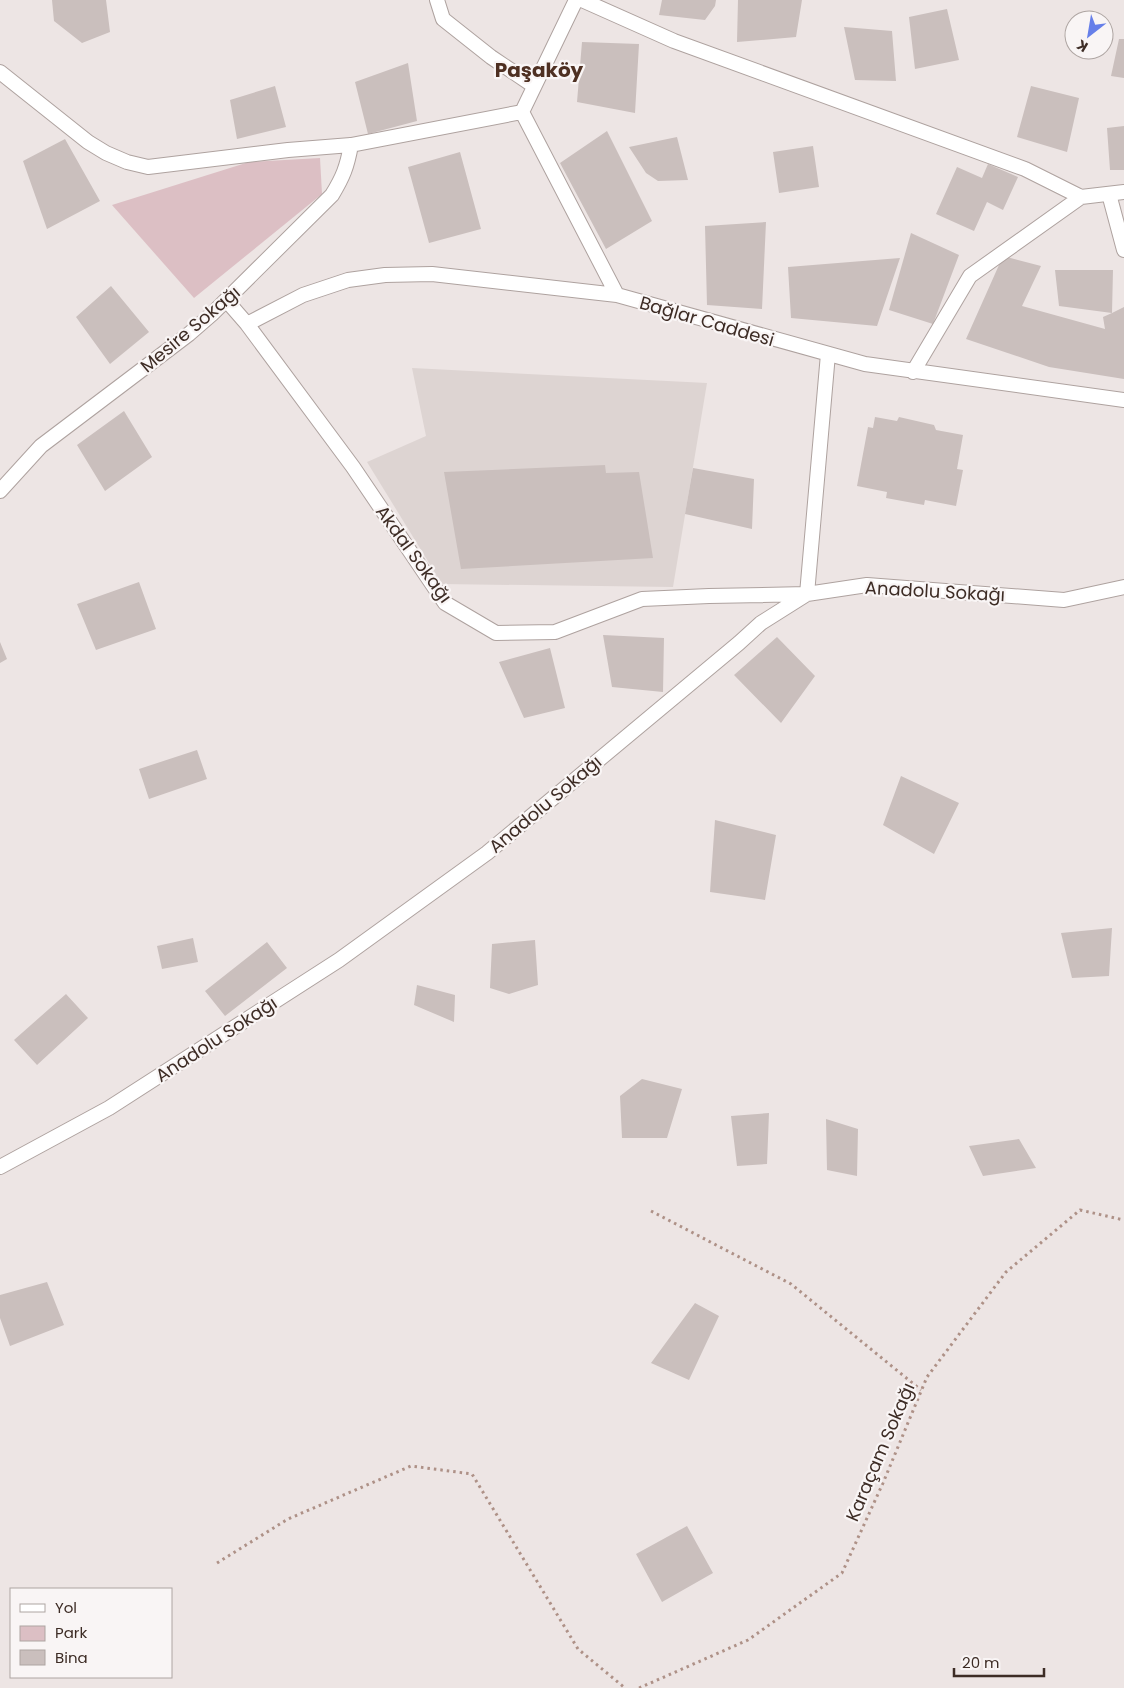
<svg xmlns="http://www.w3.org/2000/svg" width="1124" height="1688" font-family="Poppins,sans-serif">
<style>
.built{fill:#ddd4d2}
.green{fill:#dcbfc4}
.building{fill:#cabfbd}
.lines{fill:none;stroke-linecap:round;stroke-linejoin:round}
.minor-casing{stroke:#aea29f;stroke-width:16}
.path{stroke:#ae9187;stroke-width:3;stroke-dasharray:2.5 4;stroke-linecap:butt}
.minor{stroke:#fff;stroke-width:14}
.labels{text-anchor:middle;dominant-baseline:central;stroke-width:4.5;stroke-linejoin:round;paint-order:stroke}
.street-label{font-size:18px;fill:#3d2c25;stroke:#f9f5f5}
.quarter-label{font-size:20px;font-weight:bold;fill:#4e3022;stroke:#f9f5f5}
</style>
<rect width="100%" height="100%" fill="#ede5e4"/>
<path class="built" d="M412,368L707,383L673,587L442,584L367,462L426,436Z"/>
<path class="green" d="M320,158L322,194L194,298L112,205L249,162Z"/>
<path class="building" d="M52,0H106L110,32L82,43L54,21Z
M662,0H716L715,6L705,20L659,15Z
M738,0H802L796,37L737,42Z
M947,9L959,60L915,69L909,17Z
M844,27L892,31L896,81L855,80Z
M1119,39H1124V78L1111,76Z
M582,42L639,44L635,113L577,102Z
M408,63L417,121L368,134L355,82Z
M275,86L286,127L237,139L230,100Z
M1031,86L1079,98L1067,152L1017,137Z
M1124,126V170H1110L1107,128Z
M607,131L652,221L606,249L560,163Z
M677,137L688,180L658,181L646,173L629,147Z
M65,139L100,201L47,229L23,161Z
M813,146L819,187L779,193L773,152Z
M460,152L481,229L429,243L408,167Z
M988,164L1018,177L1003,210L987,202L974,231L936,214L957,167L982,178Z
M766,222L762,309L707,305L705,226Z
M911,233L959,255L933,324L889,310Z
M1003,256L1041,266L1022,306L1105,329L1103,317L1112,313L1059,306L1055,270H1113L1112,313L1124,307V379L1049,367L966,339Z
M900,258L877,326L791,318L788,267Z
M111,286L149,332L110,364L76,317Z
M124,411L152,457L105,491L77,445Z
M875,417L897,421L899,417L934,425L936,430L963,435L957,469L963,470L956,506L925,500L924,505L886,498L887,492L857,486L868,427L873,428Z
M605,465L606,473L639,472L653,558L461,569L444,472Z
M693,468L754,479L752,529L685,514Z
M139,582L156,629L96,650L77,604Z
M603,635L664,638L663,692L612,687Z
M777,637L815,676L781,723L734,675Z
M0,642L7,659L0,663Z
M550,648L565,708L524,718L499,662Z
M197,750L207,779L149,799L139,769Z
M901,776L959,803L934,854L883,825Z
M715,820L776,835L765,900L710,892Z
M1112,928L1109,976L1072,978L1061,933Z
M193,938L198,962L162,969L157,946Z
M535,940L538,985L509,994L490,988L492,944Z
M267,942L287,968L225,1016L205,991Z
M417,985L455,995L454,1022L414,1005Z
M66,994L88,1018L37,1065L14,1040Z
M642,1079L682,1089L667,1138H622L620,1096Z
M769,1113L767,1164L737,1166L731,1116Z
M826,1119L858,1129L857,1176L827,1170Z
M1019,1139L1036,1168L983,1176L969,1146Z
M47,1282L64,1325L10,1346L0,1318V1295Z
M695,1303L719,1316L689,1380L651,1363Z
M687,1526L713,1573L662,1602L636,1554Z"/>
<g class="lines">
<g class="minor-casing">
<path id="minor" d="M437,0L443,19L491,57L534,86
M576,0L522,112L617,295L865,364L1124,400
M582,0L674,41L1025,169L1081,197
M0,72L88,142L106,153L127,162L148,167L288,150L351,145L522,112
M1109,194L1124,250
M227,301L247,324L353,467L445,603L496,633L555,632L642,599L709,596L807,594L828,354
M247,324L303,295L348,280L385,275L432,274L617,295
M913,372L970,276L1081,197L1124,192
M0,491L41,446L189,334L212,314L332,195C343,177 347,167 351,145
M0,1167L109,1108L339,960L487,853L739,643L761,623L807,594L867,585L1064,600L1124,587"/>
</g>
<path class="path" d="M651,1211L791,1284L921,1390
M217,1563L288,1519L411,1466L472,1474L578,1649L625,1688
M639,1688L748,1640L842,1573L883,1483L927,1377L1006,1272L1080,1210L1124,1220"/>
<use href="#minor" class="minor"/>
</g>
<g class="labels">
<g class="street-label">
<text transform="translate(707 321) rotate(16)">Bağlar Caddesi</text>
<text transform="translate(190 329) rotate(-40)">Mesire Sokağı</text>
<text transform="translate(414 554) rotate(54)">Akdal Sokağı</text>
<text transform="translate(935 591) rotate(3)">Anadolu Sokağı</text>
<text transform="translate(545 804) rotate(-40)">Anadolu Sokağı</text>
<text transform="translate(216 1039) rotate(-33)">Anadolu Sokağı</text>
<text transform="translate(880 1452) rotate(-67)">Karaçam Sokağı</text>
</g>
<g class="quarter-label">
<text x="539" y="70">Paşaköy</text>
</g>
</g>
<rect x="10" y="1588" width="162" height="90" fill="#f9f5f5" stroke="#aea5a2"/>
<rect x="20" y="1604" width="25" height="8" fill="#ffffff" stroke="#aea5a2"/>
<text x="55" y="1613" font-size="15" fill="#3d2c25">Yol</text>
<rect x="20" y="1626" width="25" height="15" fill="#dcbfc4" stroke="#aea5a2"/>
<text x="55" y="1638" font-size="15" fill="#3d2c25">Park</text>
<rect x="20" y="1650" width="25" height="15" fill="#cabfbd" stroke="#aea5a2"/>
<text x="55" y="1663" font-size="15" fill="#3d2c25">Bina</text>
<g transform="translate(1089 35) rotate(211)"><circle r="24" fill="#f9f5f5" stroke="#aea5a2"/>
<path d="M0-4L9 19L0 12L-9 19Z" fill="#667fe9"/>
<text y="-8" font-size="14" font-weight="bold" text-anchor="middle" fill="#3d2c25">K</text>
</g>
<path d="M954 1668v8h90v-8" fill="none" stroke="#3d2c25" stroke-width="2.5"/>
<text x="962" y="1668" font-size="15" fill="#3d2c25" stroke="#f9f5f5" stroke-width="4" paint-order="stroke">20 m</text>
</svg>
